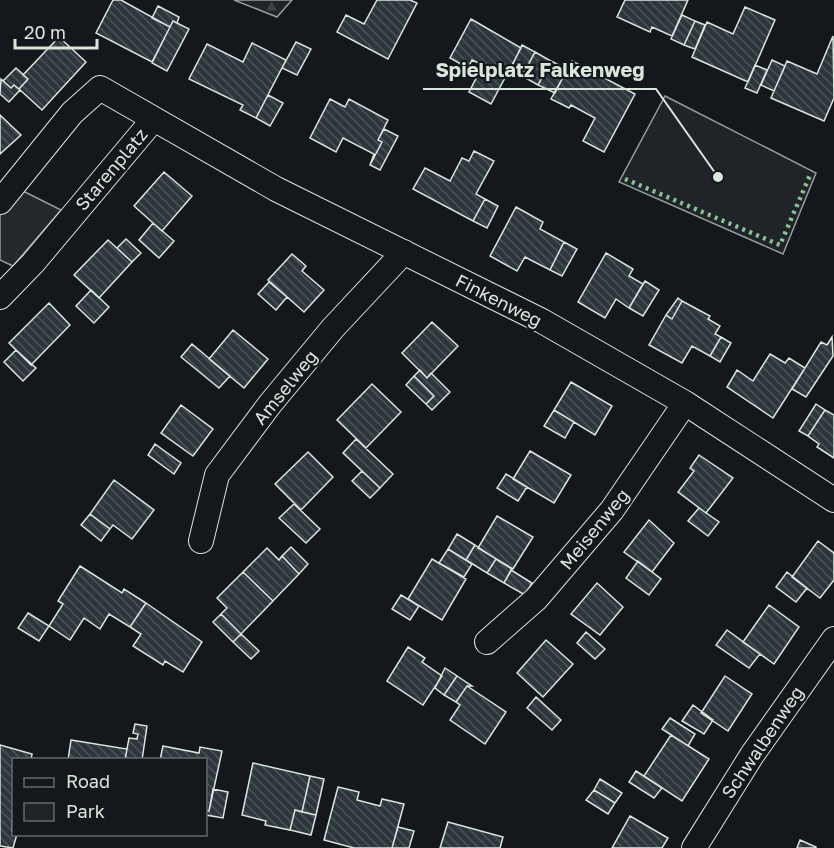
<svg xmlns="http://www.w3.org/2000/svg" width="834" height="848" font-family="'Golos Text',sans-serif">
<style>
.forest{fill:url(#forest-firs);stroke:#939e99;stroke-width:1.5}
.park{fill:#202428;stroke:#939e99;stroke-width:1.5}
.parking{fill:#24282b;stroke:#939e99;stroke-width:1.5}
.building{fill:url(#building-back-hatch);stroke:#d8e6dc;stroke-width:1.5}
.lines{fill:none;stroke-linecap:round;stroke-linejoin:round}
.minor-casing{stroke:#d8e6dc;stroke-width:26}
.minor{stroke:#14181c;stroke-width:24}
.hedge{stroke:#8ac095;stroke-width:4.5;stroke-dasharray:3 4.5;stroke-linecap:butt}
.labels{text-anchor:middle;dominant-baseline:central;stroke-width:4.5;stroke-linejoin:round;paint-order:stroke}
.street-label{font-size:18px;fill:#d8e6dc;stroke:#14181c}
.leader{fill:none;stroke:#d8e6dc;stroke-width:2}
.callout-dot{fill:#d8e6dc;stroke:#14181c;stroke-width:2}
.callout-label{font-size:20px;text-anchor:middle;font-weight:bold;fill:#d8e6dc;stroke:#14181c;stroke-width:4.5;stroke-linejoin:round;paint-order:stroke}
</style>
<defs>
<pattern id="forest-firs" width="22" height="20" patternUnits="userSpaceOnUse" patternTransform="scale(1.5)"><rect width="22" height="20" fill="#202428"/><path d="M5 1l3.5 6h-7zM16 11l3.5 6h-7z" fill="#404447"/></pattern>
<pattern id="building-back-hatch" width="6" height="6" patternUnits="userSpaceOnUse" patternTransform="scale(1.5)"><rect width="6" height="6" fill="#2c363c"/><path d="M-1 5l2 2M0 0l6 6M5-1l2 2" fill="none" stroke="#4a5358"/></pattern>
</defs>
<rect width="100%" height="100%" fill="#14181c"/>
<path class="forest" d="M234,0H292L277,17Z"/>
<path class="park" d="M665,96L816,173L783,254L619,182Z"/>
<path class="parking" d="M19,189L61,210L13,266L0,260V213Z"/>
<path class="building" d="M113,0H121L170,27L152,62L96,33Z
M377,0H410L417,3L388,59L337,32L346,15L364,24Z
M625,0H688L672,36L652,27L650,32L617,17Z
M158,6L179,17L177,23L173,21L170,27L152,18Z
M745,7L775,20L748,82L692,57L707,22L733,34Z
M682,15L695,21L684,45L671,39Z
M471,19L521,48L491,104L469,92L483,65L472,60L468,68L450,58Z
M173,21L189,29L167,71L152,63Z
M695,21L705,25L695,49L684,45Z
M833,36L834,98L824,121L771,98L787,61L817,74Z
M59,37L86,62L42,110L19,89L28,79L23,75Z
M296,42L311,49L297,75L282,68Z
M252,43L286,60L256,118L240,110L243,105L189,79L207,44L243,62Z
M522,45L535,52L523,75L511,68Z
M535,52L551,61L538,85L522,76Z
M772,60L785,66L774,91L761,85Z
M551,61L567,69L555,93L538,85Z
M572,61L635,94L604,152L583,141L595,118L571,105L569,108L551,99Z
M755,65L767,70L757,93L745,88Z
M16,68L28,79L19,89L14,85L11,88L3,81Z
M1,79L11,88L14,85L20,90L9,102L0,94Z
M268,95L283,103L270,126L256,118Z
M330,99L345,107L349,99L388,120L378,140L382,142L370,165L374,154L343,138L336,152L310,138Z
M0,115L21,135L0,154Z
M384,129L398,136L380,170L370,165L382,142L378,140Z
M474,151L494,161L476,194L485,199L473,221L413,189L425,168L450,181L462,158L469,161Z
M164,172L192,196L162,231L134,206Z
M485,199L498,206L487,228L473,221Z
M516,207L543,222L540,229L564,242L550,270L525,257L517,271L490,256Z
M153,223L174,241L159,258L139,240Z
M126,239L141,253L132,262L117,248Z
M108,240L132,262L99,298L74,275Z
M564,242L577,249L562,276L550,270Z
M606,253L633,269L629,276L643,284L629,308L616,299L605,318L578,302Z
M292,254L306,266L302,271L324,290L304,312L268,280Z
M645,281L659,290L643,316L629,308Z
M269,282L287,297L276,310L258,294Z
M91,290L109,307L94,323L76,306Z
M678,298L682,301L672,319L666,315Z
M682,301L710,316L708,319L720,326L715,334L721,337L710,356L692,346L682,363L649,345L666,315L672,319Z
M49,303L70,325L31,365L9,343Z
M432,322L458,346L427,378L402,353Z
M233,330L268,359L244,388L209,359Z
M721,337L731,343L720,362L710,356Z
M832,337L833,356L806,397L792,389L821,342L827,345Z
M192,344L230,376L219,388L181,357Z
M16,350L36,368L23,381L4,362Z
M770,354L785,363L789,358L805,368L773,418L727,387L737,370L753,381Z
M420,370L427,378L431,373L450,392L432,410L426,404L434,396L414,376Z
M414,376L434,396L426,404L406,385Z
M571,382L612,406L595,435L554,410Z
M372,384L401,412L366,448L337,420Z
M816,404L825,410L808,436L799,431Z
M181,405L213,429L193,456L161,433Z
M554,410L574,422L565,438L544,426Z
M825,410L834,415V458L817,447L819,444L808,436Z
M356,439L393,474L380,488L343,453Z
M155,444L181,463L174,474L148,455Z
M530,451L571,475L554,503L513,479Z
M308,452L333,477L301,510L275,484Z
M699,455L733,478L706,513L678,492L694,471L690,468Z
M362,471L380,488L370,498L352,481Z
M506,474L527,487L518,501L497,488Z
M114,480L154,510L132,539L113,525L110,529L90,514Z
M294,504L320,529L306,543L279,518Z
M699,508L719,522L708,536L688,521Z
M90,514L110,529L101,541L81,525Z
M497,516L533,537L513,569L478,548Z
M649,520L674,543L652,572L624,552Z
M457,534L475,545L466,560L448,549Z
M818,541L834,553V580L820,598L792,577Z
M475,545L496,559L487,573L466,560Z
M291,547L308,564L299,574L282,556Z
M267,548L279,560L282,556L299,574L273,601L243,572Z
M448,549L472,564L464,577L439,563Z
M432,559L466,579L442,620L408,599Z
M496,559L512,569L504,583L487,573Z
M638,561L661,579L649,595L626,578Z
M80,566L122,593L124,589L146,603L130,627L109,614L100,629L84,618L70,640L49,626L63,604L58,601Z
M511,570L532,583L525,595L504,583Z
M243,572L273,601L241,634L221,614L227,608L217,598Z
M787,572L807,588L796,602L776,587Z
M597,583L623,607L600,635L571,614Z
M401,595L419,606L410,620L392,609Z
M146,603L202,642L183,672L165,661L163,665L133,646L141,634L130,627Z
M769,605L799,627L774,664L743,642Z
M28,613L49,626L39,641L18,628Z
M221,614L241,634L233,642L213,622Z
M727,630L760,654L749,668L716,645Z
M586,632L605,649L595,659L577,643Z
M241,634L259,651L251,659L233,642Z
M546,640L573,664L543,697L517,673Z
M408,647L425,658L422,662L442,676L423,705L387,681Z
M445,668L457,676L444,695L435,688Z
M457,676L472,686H467L456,702L444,695Z
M725,676L752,694L728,731L701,713Z
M467,686L506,712L485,744L450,720L460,705L456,702Z
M536,697L561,720L552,730L527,708Z
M693,705L713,720L704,734L682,721Z
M670,718L695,734L688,746L662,729Z
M135,724L147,726L142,760H125L129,738L137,739L138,734L133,733Z
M671,735L709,759L682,801L644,776Z
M71,740L127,749L125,760H68Z
M0,745L32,754L31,760H14L12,831L17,834L13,848L0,846Z
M163,746L199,753L200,747L222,751L209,811H206V760H160Z
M253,763L310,776L302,812L295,810L290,830L265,825L266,821L242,815Z
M636,771L662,788L654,798L629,782Z
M310,776L324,779L316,815L302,812Z
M600,779L622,793L615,803L594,790Z
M338,787L359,792L357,800L380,806L382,799L404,804L392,848H354L324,840Z
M213,789L228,792L223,818L206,815V811H209Z
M594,790L615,803L608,814L586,800Z
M295,810L316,815L311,835L290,830Z
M630,816L668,838L662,848H612Z
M448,822L503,837L500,848H440Z
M398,827L414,831L409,848H392Z
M800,840L816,847V848H797Z"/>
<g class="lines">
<g class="minor-casing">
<path id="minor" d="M0,202L72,113L100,88L276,189L542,321L685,403L834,500
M0,297L33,263L153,120
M201,541L217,475L270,404L333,328L404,252
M487,642L536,599L612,510L685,403
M694,848L752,755L834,639"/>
</g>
<use href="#minor" class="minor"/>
<path class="hedge" d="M625,179L780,245L810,175"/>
</g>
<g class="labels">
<g class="street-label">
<text transform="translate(111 169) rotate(-50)">Starenplatz</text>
<text transform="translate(499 300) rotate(27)">Finkenweg</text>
<text transform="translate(285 387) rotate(-51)">Amselweg</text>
<text transform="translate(594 529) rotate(-51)">Meisenweg</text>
<text transform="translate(762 742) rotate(-56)">Schwalbenweg</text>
</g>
</g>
<path class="leader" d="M718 177L656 89H423"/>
<circle class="callout-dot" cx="718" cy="177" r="6"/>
<g class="callout-label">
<text x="540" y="77">Spielplatz Falkenweg</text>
</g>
<rect x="12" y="758" width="195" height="78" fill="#14181c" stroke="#626a69" stroke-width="1.5"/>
<rect x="24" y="778" width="30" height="9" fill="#14181c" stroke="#626a69" stroke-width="1.5"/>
<text x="66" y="788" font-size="18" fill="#d8e6dc">Road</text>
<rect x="24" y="803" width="30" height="18" fill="#202428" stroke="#626a69" stroke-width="1.5"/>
<text x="66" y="818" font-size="18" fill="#d8e6dc">Park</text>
<path d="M15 39v9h82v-9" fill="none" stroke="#d8e6dc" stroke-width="3"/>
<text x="24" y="39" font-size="18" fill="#d8e6dc" stroke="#14181c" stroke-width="4.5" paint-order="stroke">20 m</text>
</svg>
